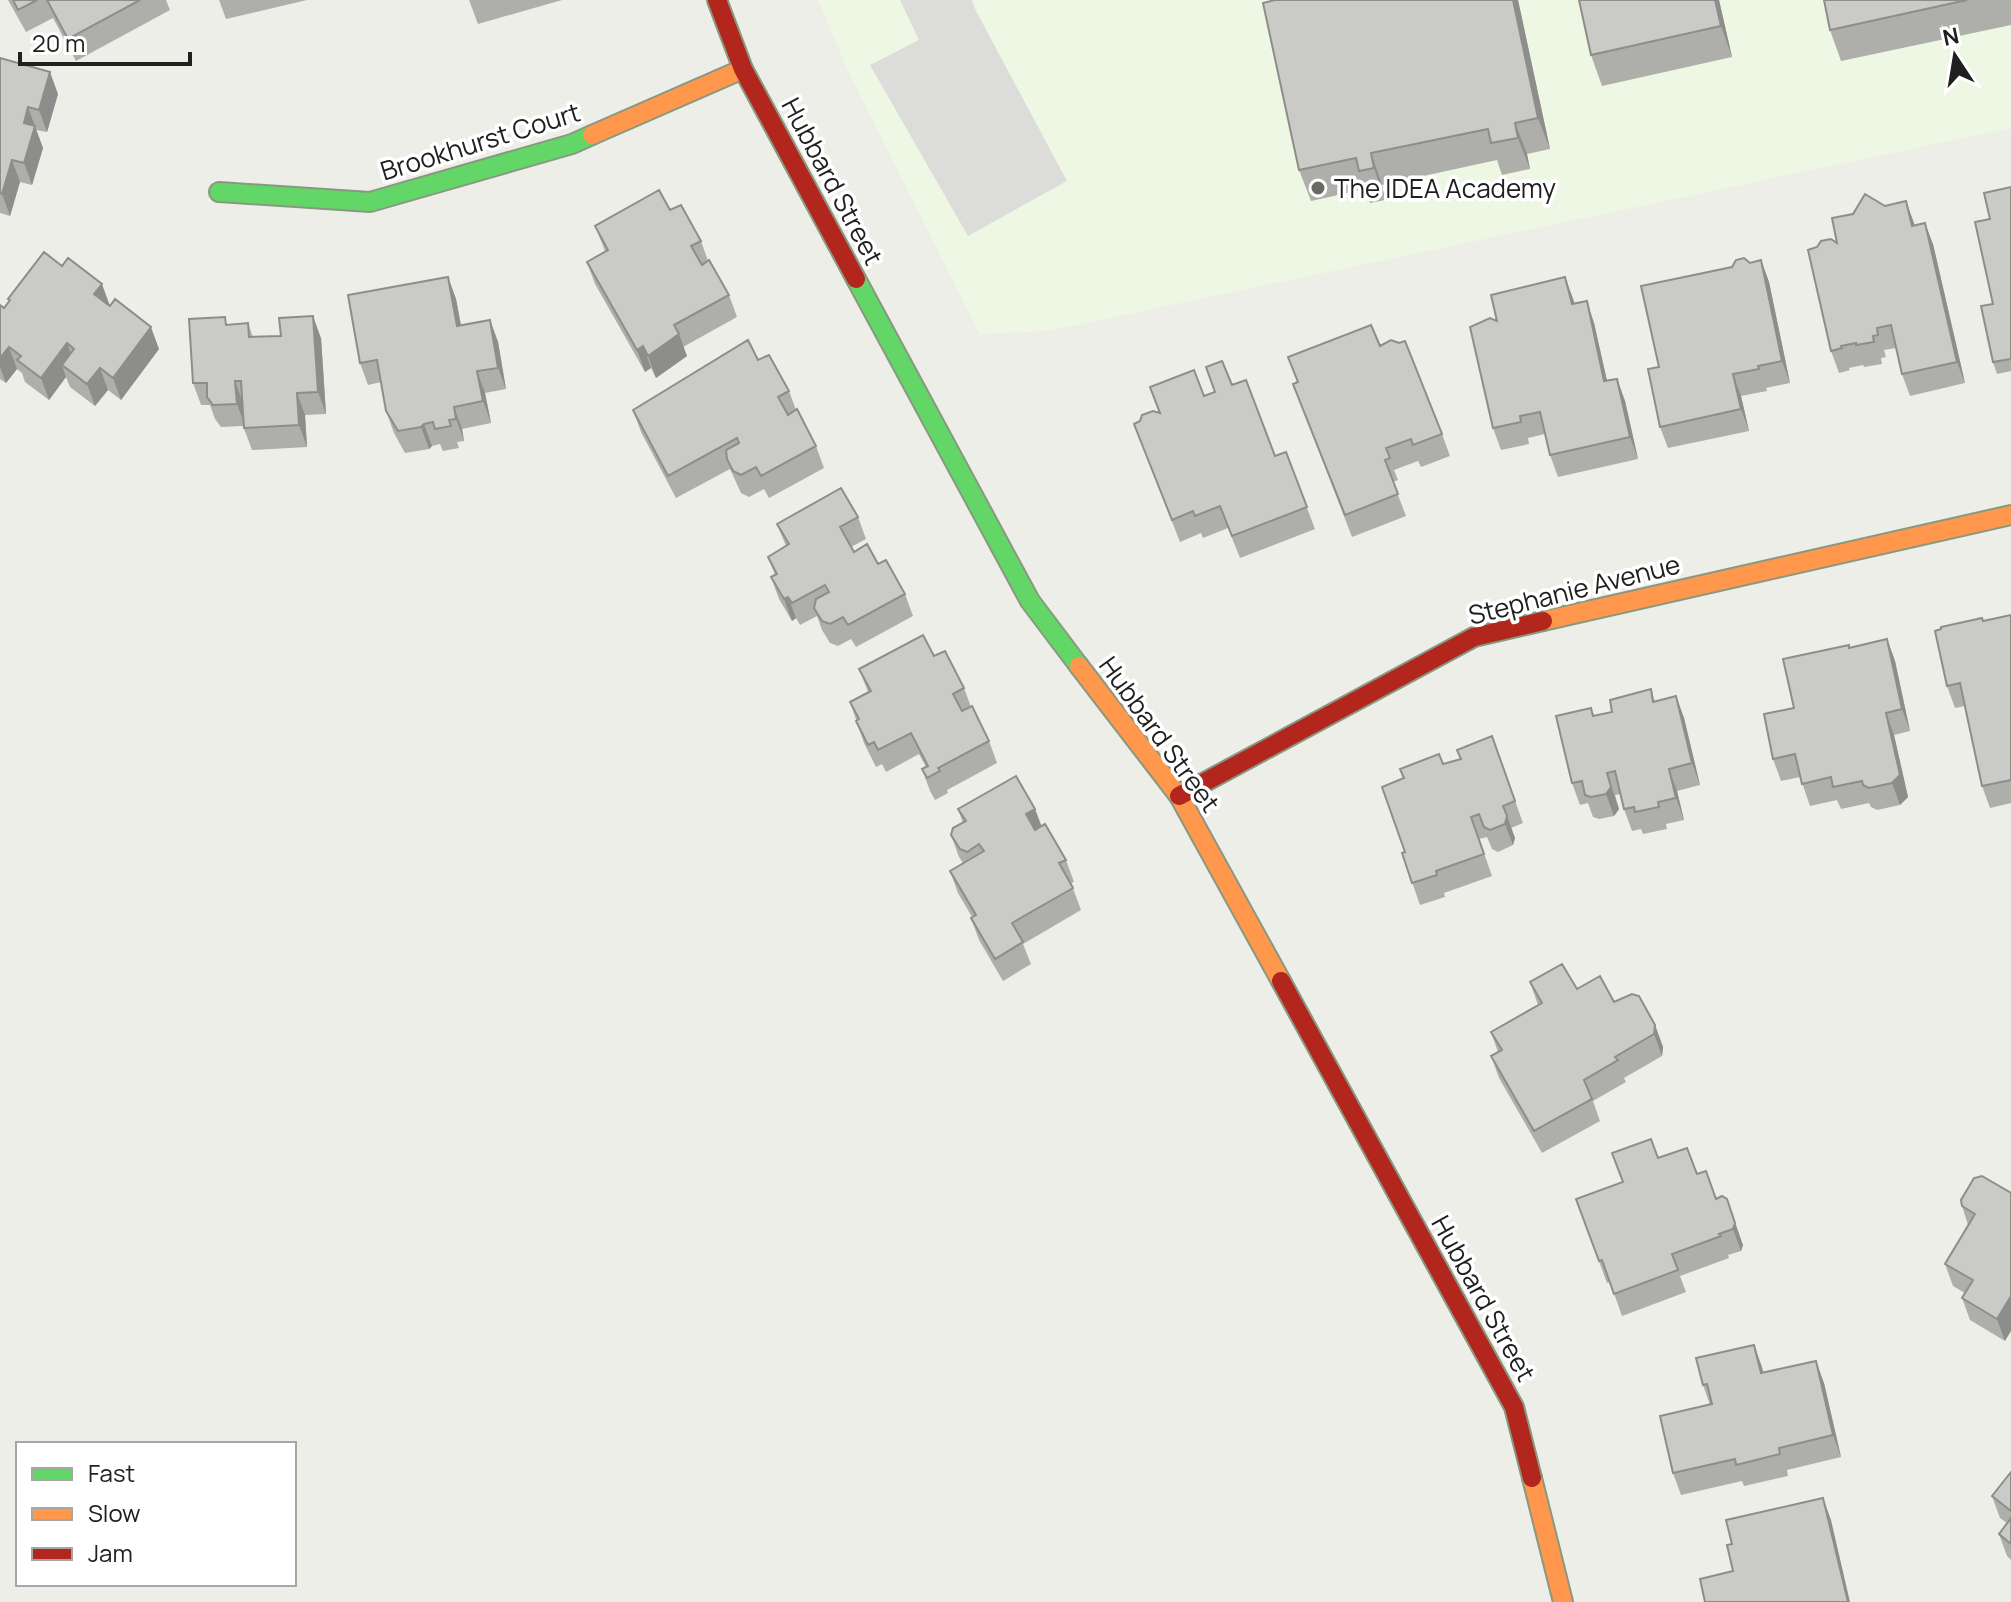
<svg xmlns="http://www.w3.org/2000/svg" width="2011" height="1602" font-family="Manrope,sans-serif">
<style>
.education{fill:#eef7e4}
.parking{fill:#dcddda}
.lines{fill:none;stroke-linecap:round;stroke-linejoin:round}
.fast-casing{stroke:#899881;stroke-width:22}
.slow-casing{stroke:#899881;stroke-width:22}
.jam-casing{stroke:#899881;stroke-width:22}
.fast{stroke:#63d668;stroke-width:18}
.slow{stroke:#ff974d;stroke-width:18}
.jam{stroke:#b3261e;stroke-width:18}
.wall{fill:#aeafaa}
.shaded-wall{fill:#8d8e8b}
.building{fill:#cacbc6;stroke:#8d8e8b;stroke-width:2}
.poi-dot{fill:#686866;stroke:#fff;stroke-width:3}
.labels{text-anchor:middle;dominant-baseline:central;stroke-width:7;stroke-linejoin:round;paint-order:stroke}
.street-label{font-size:26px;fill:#202020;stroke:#fff}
.poi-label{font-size:26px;fill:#202020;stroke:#fff;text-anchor:start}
</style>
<rect width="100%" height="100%" fill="#edeee8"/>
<path class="education" d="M818,0H2011V128L1048,331L980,334L849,73Z"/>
<path class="parking" d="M900,0H972L976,11L1067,181L968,236L870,65L919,40Z"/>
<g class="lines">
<g class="fast-casing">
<path id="fast" d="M219,192L370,202L572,144L592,135
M856,279L1030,601L1079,666"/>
</g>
<g class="slow-casing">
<path id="slow" d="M592,135L743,69
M1543,621L2011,515
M1079,666L1179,796L1281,981
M1532,1478L1563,1602"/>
</g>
<g class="jam-casing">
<path id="jam" d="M717,0L743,69L856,279
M1179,796L1474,637L1543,621
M1281,981L1514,1407L1532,1478"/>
</g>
<use href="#fast" class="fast"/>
<use href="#slow" class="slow"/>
<use href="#jam" class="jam"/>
</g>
<path class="wall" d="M8,0H166L170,10L76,61L53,18L26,32Z
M219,0H307L226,19Z
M469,0H562L478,24Z
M1275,0H1518L1550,149L1527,154L1530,169L1502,175L1497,160L1382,185L1385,200L1370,203L1365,189L1311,201L1299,170Z
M1579,0H1719L1732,57L1602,86L1591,55Z
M1824,0H2011V25L1841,61L1830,30Z
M0,58L58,94L47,132L36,130L43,148L32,185L20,182L10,216L0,213Z
M2011,187V371L1997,374L1993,362L1990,219Z
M670,210L701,241L708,261L729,295L737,317L683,347L687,356L656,378L651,368L645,372L595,284L587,262L605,251L595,226Z
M1915,226L1933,244L1965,383L1910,396L1902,374L1896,348L1884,350L1886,357L1881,358L1882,364L1864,367L1863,365L1849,368L1850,370L1839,373L1831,351Z
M1761,260L1769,282L1790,383L1766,388L1767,391L1741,396L1749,431L1668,448L1660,427L1659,367L1750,263Z
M448,277L456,299L461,325L490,320L498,342L506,389L485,393L491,423L462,429L464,441L457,442L459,448L443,451L440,444L432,446L429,449L405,453L394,433L386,411L381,382L368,385L360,363Z
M1565,277L1575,304L1594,323L1607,381L1617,379L1625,401L1638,459L1558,477L1550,455L1545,434L1528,438L1529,444L1501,450L1493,428L1497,321Z
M8,299L110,306L159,349L121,400L108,390L95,406L70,387L66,377L49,400L25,382L22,373L17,369L6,383L0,379V305L4,308L9,302Z
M248,323L253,337L321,338L326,414L305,415L307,447L252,450L243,426L221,427L215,419L210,405H201L193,383L228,325Z
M1380,346L1442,434L1450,456L1421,467L1418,461L1394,470L1398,480L1393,482L1406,516L1352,537L1293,384L1297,382L1288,357Z
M758,360L789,391L796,410L816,446L824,468L769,498L764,489L749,497L741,493L730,469L676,498L641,432L633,410Z
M1232,385L1275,456L1286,452L1315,529L1240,558L1228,528L1203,538L1201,533L1180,542L1134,424L1159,413L1150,387L1204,396Z
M858,517L866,539L851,547L854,552L878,564L905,594L913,616L856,647L851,639L838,646L830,643L822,630L817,616L800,625L796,618L792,621L779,599L771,577L775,575L768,557L786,546L777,524Z
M2011,615V803L1990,808L1982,786L1965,706L1955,708L1947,686L1983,621Z
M1887,639L1895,661L1910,731L1894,735L1908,797L1900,805L1877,810L1871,807L1869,803L1841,809L1837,800L1810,806L1800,777L1781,781L1773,759L1794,708L1850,648Z
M934,656L964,688L971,707L989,741L997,763L947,790L948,793L935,800L930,791L922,769L926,767L919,754L886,772L882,764L876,767L864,743L850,702L868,692L859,669Z
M1651,689L1655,702L1676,696L1684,718L1700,785L1677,791L1684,820L1666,824L1667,829L1643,834L1641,829L1632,831L1624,809L1621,794L1615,795L1619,809L1614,816L1599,819L1593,817L1588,803L1580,805L1572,783L1591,708L1594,716L1612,712Z
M1492,736L1523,823L1511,828L1515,838L1513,845L1498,852L1492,849L1487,837L1479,839L1492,876L1444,893L1445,897L1420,905L1402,853L1405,852L1443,764L1461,759Z
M958,809H1035L1041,826L1066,860L1074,882L1071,883L1081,910L1023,944L1031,964L1003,981L979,940L971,918L972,917L958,893L950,871L963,863L959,857L951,835L963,823Z
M1530,982L1577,989L1614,1002L1655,1025L1663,1047L1662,1056L1624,1078L1626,1082L1593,1101L1600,1121L1542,1153L1499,1078L1491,1056L1498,1052L1491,1032L1538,1005Z
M1658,1158L1697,1174L1716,1199L1743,1245L1741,1251L1728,1255L1729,1258L1680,1276L1686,1292L1622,1316L1610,1282L1607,1283L1576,1199L1622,1182Z
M2011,1193L2005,1341L1970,1320L1962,1298L1965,1293L1953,1286L1945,1264L1968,1225L1962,1206Z
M1754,1345L1763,1373L1824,1383L1841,1457L1787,1470L1788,1476L1744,1486L1742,1481L1681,1495L1673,1473L1710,1405L1703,1385Z
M2011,1472V1560L2007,1556L1999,1534L2007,1523L2000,1518L1992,1496Z"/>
<path class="shaded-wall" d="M1513,0H1518L1550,149L1538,118Z
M1715,0H1719L1732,57L1721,26Z
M50,72L58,94L47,132L39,110Z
M28,107L43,148L32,185L24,163V123Z
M1515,123L1527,154L1530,169L1518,138Z
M1371,153L1382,185L1385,200L1374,168Z
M12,160L20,182L10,216L2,194Z
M1906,201L1914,223L1920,248L1912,226Z
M1925,223L1933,244L1965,383L1957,362Z
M1761,260L1769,282L1790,383L1782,361Z
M448,277L456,299L465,348L457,326Z
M1565,277L1573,299L1580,326L1572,304Z
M102,284L110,306L94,294Z
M1587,301L1594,323L1612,403L1604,381Z
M313,316L321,338L326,414L318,392Z
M490,320L498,342L506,389L498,368Z
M151,327L159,349L121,400L113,378Z
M679,334L687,356L656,378L648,356Z
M67,343L75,365H62L66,377L49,400L41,378Z
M643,346L651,368L645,372L637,350Z
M9,347L17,369L6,383L0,367V358Z
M100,368L108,390L95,406L87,384Z
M477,371L485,393L491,423L483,401Z
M1733,374L1741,396L1749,431L1741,409Z
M1617,379L1625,401L1638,459L1630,437Z
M235,381L243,403L245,426L237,404Z
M297,393L305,415L307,447L299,425Z
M454,407L462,429L464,441L456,419Z
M424,424L432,446L429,449L421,427Z
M788,597L796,618L792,621L784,599Z
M1887,639L1895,661L1910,731L1902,709Z
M1676,696L1684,718L1700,785L1692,763Z
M1886,713L1894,735L1908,797L1900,805L1892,783Z
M1669,769L1677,791L1684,820L1676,798Z
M1607,773L1619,809L1614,816L1606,794Z
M1035,809L1043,830L1034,836L1026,814Z
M1507,816L1515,838L1513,845L1505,824Z
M1655,1025L1663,1047L1662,1056L1654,1034Z
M1727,1199L1743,1245L1741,1251L1733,1229Z
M2011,1296V1331L2005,1341L1997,1319Z
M1754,1345L1762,1367L1769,1395L1761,1373Z
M1816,1361L1824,1383L1841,1457L1833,1435Z
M1823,1498L1831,1520L1850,1602H1848Z"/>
<path class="building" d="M13,0H37L18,10Z
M47,0H140L68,39Z
M1275,0H1513L1538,118L1515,123L1518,138L1491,143L1488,129L1371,153L1374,168L1359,171L1356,158L1299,170L1263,3Z
M1579,0H1715L1721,26L1591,55Z
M1824,0H1967L1830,30Z
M0,58L50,72L39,110L28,107L24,123L35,126L24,163L12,160L2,194L0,193Z
M2011,187V359L1993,362L1981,306L1993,304L1975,222L1990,219L1984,193Z
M659,190L670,210L681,205L701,241L691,246L702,265L709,260L729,295L674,325L679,334L648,356L643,346L637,350L587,262L608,250L595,226Z
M1865,194L1885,206L1906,201L1912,226L1925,223L1957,362L1902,374L1891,325L1877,328L1878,335L1873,336L1874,342L1856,345V343L1841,346L1842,348L1831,351L1808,250L1817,247L1821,241L1831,239L1837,243L1832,218L1853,214Z
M44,252L62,266L68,258L102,284L94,294L110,306L115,299L151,327L113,378L100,368L87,384L62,365L74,349L67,343L41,378L17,360L21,356L9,347L0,358V305L4,308L10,300L8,299Z
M1744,258L1750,263L1761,260L1782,361L1758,366L1759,369L1733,374L1741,409L1660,427L1648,369L1659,367L1641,286L1732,267L1736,260Z
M448,277L457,326L490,320L498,368L477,371L483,401L454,407L456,419L449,420L451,426L435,429L433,422L424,424L421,427L398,431L386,411L377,360L360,363L348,295Z
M1565,277L1572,304L1587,301L1604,381L1617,379L1630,437L1550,455L1540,412L1520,416L1521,422L1493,428L1470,327L1490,318L1497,321L1491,295Z
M313,316L318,392L297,393L299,425L244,428L241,381H235L237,404L213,405L207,397V383H193L189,319L225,317L226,325L248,323L249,337L281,336L279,318Z
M1371,325L1380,346L1391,340L1399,343L1405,341L1442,434L1413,445L1411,439L1386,448L1390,458L1385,460L1398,494L1345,515L1293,384L1298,382L1288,357Z
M748,340L758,360L769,355L789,391L778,397L788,415L797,409L816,446L761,476L756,467L741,475L733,471L727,459L726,450L739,443L737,438L668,476L633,410Z
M1222,361L1232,385L1246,380L1275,456L1286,452L1307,507L1232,536L1220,506L1195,516L1193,511L1172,520L1134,424L1140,421L1142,415L1153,411L1160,413L1150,387L1194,370L1204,396L1215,392L1206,367Z
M841,488L858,517L840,527L854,552L867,544L878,564L886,560L905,594L848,625L843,617L830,624L822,621L814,608L816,599L829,592L825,585L792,603L788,597L784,599L771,577L777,574L768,557L789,544L777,524Z
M2011,615V780L1982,786L1960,683L1947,686L1935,631L1941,629V627L1982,618L1983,621Z
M923,635L934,656L945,651L964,688L953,694L962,711L972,706L989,741L938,768L940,771L927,778L922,769L928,766L911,733L878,750L874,742L868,745L856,721L859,719L850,702L871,691L859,669Z
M1887,639L1902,709L1886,713L1900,775L1892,783L1869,788L1863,785L1862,781L1833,787L1831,777L1802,784L1795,754L1773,759L1764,714L1794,708L1783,659L1849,645V648Z
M1651,689L1653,702L1676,696L1692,763L1669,769L1676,798L1658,802L1659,807L1635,812L1634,807L1624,809L1615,771L1607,773L1611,787L1606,794L1591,797L1585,795L1582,781L1572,783L1556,716L1591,708L1593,716L1612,712L1610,700Z
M1492,736L1515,801L1503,806L1507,816L1505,824L1490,830L1484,827L1479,814L1471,817L1484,854L1436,871L1437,875L1412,883L1402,853L1405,852L1382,787L1404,778L1400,769L1439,754L1443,764L1461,759L1457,750Z
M1016,776L1035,809L1026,814L1035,830L1045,824L1066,860L1059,863L1073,888L1012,923L1023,942L995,959L971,918L976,915L950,871L984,851L979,844L967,852L960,849L951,835L953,828L966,821L958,809Z
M1562,964L1577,989L1600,976L1614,1002L1632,994L1639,996L1655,1025L1654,1034L1615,1057L1618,1060L1584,1080L1592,1099L1534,1131L1491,1056L1502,1050L1491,1032L1542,1003L1530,982Z
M1651,1139L1658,1158L1687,1148L1697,1174L1706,1171L1716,1199L1722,1196L1727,1199L1735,1223L1733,1229L1719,1234L1721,1236L1672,1254L1678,1270L1614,1294L1602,1260L1599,1261L1576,1199L1623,1182L1612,1153Z
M1982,1176L2011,1193V1296L1997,1319L1962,1298L1973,1280L1945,1264L1975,1214L1962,1206L1961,1200L1974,1178Z
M1754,1345L1761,1373L1816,1361L1833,1435L1779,1448L1780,1454L1736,1465L1735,1459L1673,1473L1660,1416L1712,1404L1707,1384L1703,1385L1696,1358Z
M2011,1472V1511L1992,1496Z
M1823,1498L1848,1602H1705L1700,1579L1733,1571L1727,1545L1732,1544L1726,1520Z
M2011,1518V1544L1999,1534Z"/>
<circle class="poi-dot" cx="1318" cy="188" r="8"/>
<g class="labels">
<g class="street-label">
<text transform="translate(480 141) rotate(-17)">Brookhurst Court</text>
<text transform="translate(833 181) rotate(62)">Hubbard Street</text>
<text transform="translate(1574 589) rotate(-14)">Stephanie Avenue</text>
<text transform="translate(1160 734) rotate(54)">Hubbard Street</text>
<text transform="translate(1484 1298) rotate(61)">Hubbard Street</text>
</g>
<g class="poi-label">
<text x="1334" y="188">The IDEA Academy</text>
</g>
</g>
<rect x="16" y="1442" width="280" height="144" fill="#ffffff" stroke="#a6a6a6" stroke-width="2"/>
<rect x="32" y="1468" width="40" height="12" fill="#63d668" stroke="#a6a6a6" stroke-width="2"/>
<text x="88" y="1482" font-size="24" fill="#202020">Fast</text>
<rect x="32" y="1508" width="40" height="12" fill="#ff974d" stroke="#a6a6a6" stroke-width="2"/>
<text x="88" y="1522" font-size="24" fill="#202020">Slow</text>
<rect x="32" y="1548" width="40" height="12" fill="#b3261e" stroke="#a6a6a6" stroke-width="2"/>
<text x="88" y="1562" font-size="24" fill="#202020">Jam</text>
<g transform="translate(1955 56) rotate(348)" stroke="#ffffff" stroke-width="6" paint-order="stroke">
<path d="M0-6L14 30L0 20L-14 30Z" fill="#202020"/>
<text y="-12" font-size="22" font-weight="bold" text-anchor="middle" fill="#202020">N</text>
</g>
<path d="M20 52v12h170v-12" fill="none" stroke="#202020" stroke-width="4"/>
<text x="32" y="52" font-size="24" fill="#202020" stroke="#ffffff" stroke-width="6" paint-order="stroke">20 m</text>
</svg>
